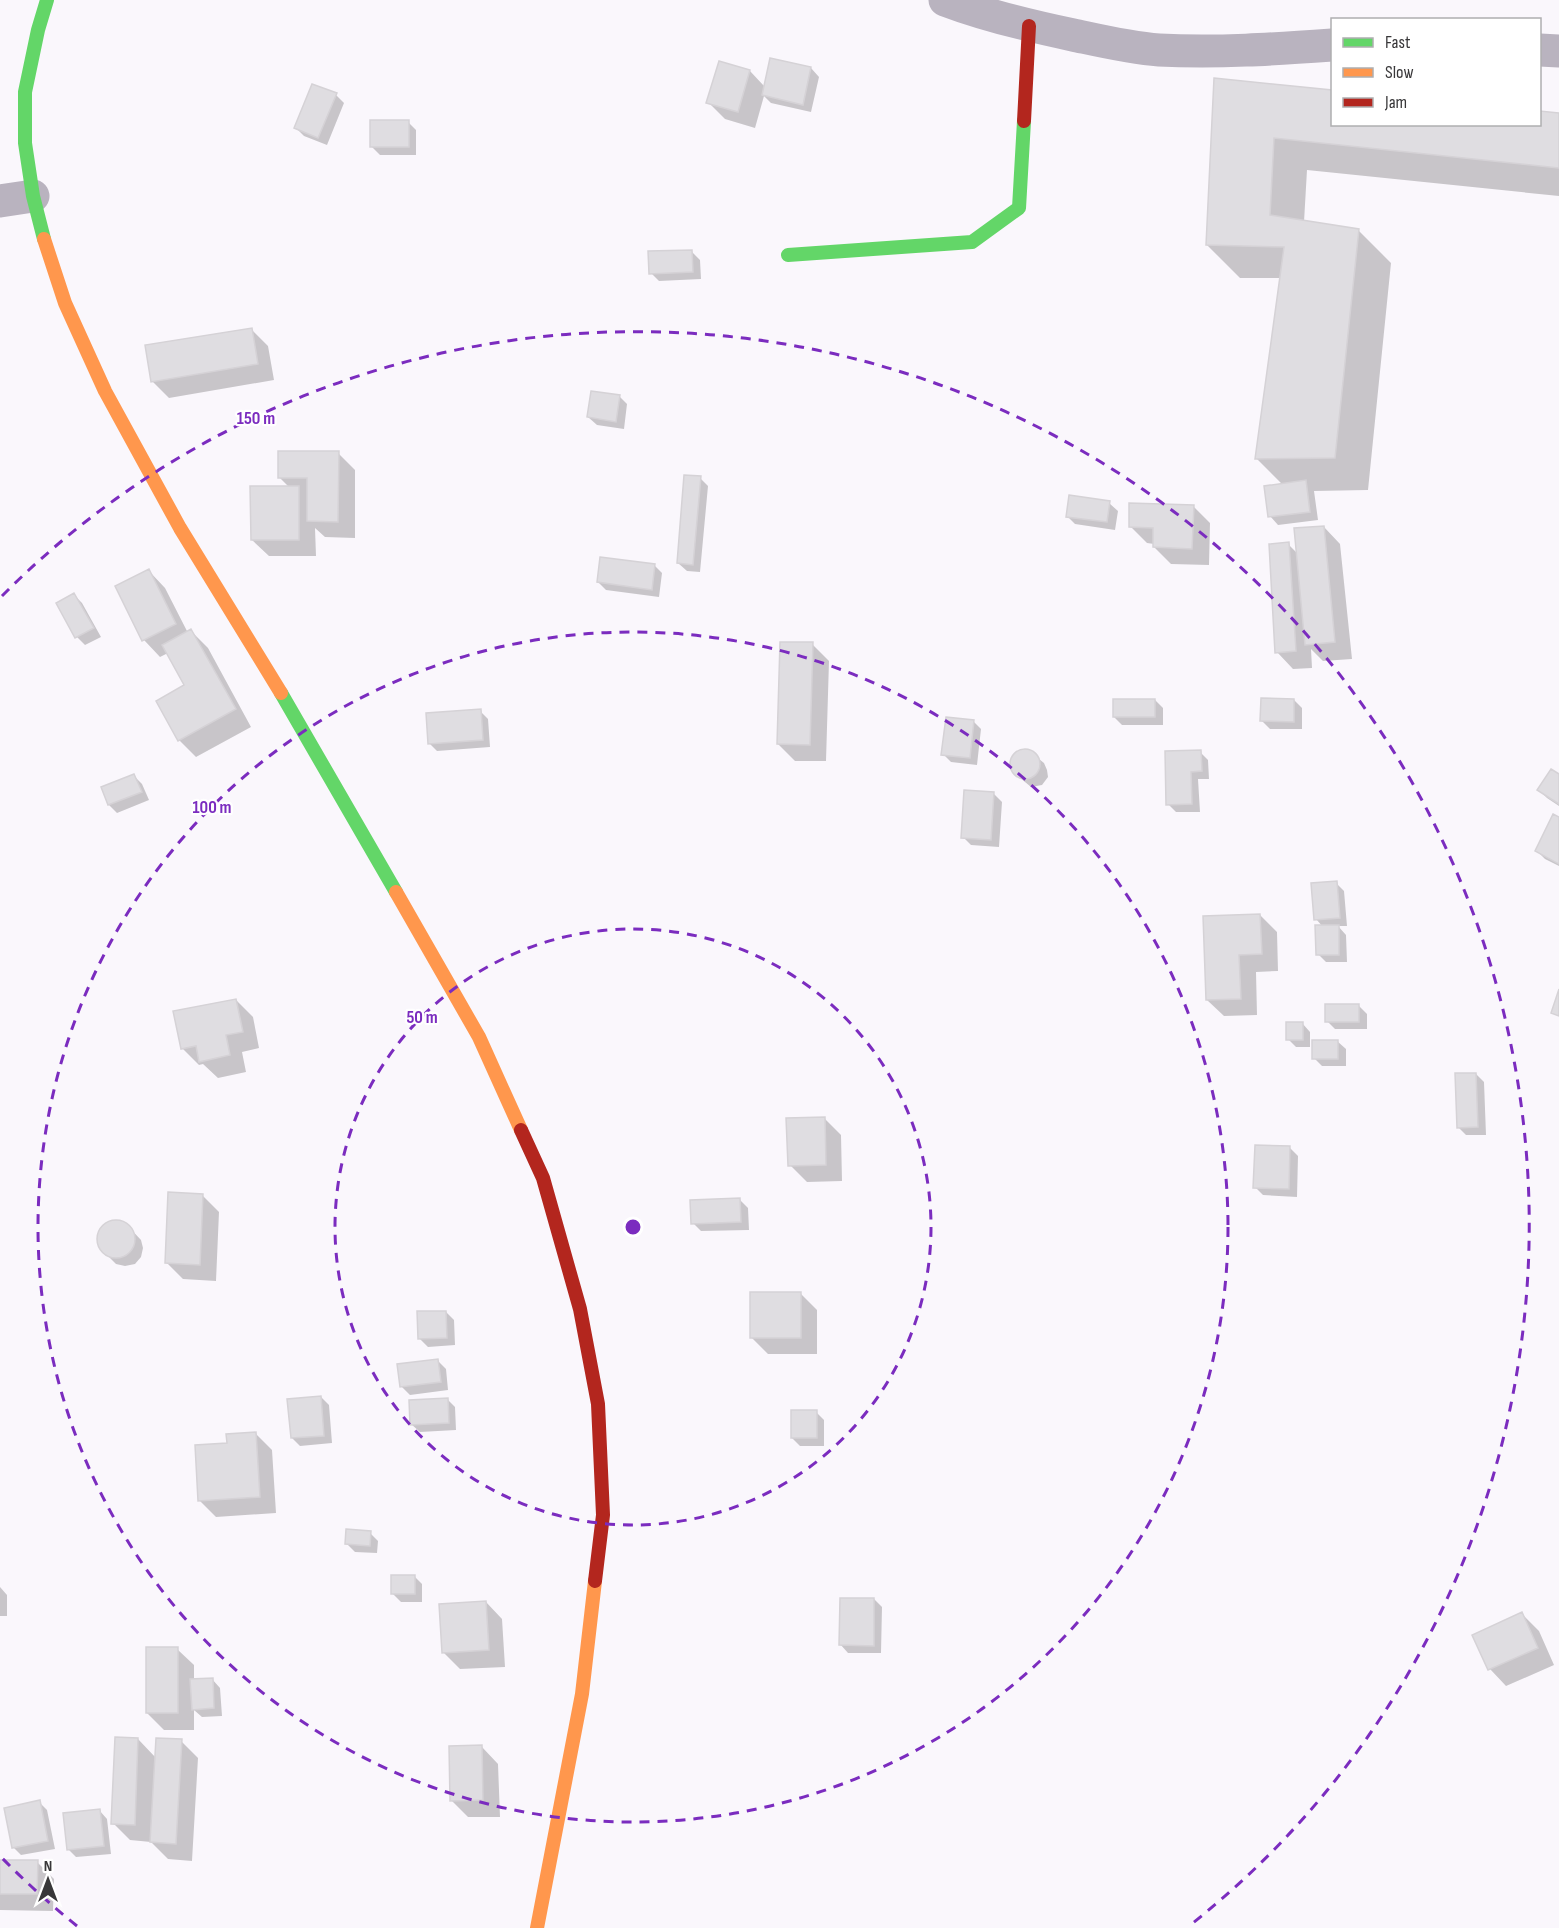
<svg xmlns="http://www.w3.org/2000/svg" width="1559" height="1928" font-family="'Sofia Sans Condensed',sans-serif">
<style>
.shadow{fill:#0003}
.building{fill:#dfdde1;stroke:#d5d2d6;stroke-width:1.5}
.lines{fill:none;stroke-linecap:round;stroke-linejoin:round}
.street{stroke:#b9b3bf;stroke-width:33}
.fast{stroke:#63d668;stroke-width:14}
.slow{stroke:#ff974d;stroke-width:14}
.jam{stroke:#b3261e;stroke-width:14}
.ring{fill:none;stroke:#7b2cbf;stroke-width:3;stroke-dasharray:10 8}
.centre{fill:#7b2cbf;stroke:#fff;stroke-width:3}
.ring-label{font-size:18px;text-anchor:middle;font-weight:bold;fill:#7b2cbf;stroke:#fff;stroke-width:4.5;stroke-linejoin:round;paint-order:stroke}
</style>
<rect width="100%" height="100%" fill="#faf7fc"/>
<path class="shadow" d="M811,68L819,77L811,112L771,103L764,96L755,128L725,119L708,102L750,71L765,87Z
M1216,80L1332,92V124H1540V113L1559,115V196L1307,170L1304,222L1358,230L1391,263L1368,490L1314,491L1318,520L1278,525L1270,516L1283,485L1256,458L1281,278H1240L1207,245Z
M336,95L344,103L327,145L304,136L296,128Z
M408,122L416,130V155H380L372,147Z
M692,252L700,260L701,279L659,281L651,273Z
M251,329L268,346L274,380L169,398L152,381Z
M619,396L627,404L624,429L597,425L588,417Z
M338,453L355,470V538L325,537L315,528L316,556H269L252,540L289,487L280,478Z
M700,478L708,486L700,572L687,571L678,563Z
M1109,503L1118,511L1115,530L1075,524L1067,516Z
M1193,506L1210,523L1209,565L1171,564L1154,547V544L1147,543L1130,526Z
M1324,527L1340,544L1352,659L1323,661L1311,649L1312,668L1293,669L1277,652L1288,544L1297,553Z
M654,565L662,573L659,597L606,590L598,582Z
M149,571L165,588L188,633L191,631L208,648L251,727L196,757L179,740L186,686L168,653L160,657L144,640Z
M74,595L82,603L101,637L85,645L77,637L58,603Z
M812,644L829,661L826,761H795L778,744Z
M1155,700L1163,708V725H1122L1114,717Z
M1294,700L1302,708V729H1270L1262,721Z
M480,711L488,719L490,747L437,751L429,743Z
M973,721L981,729L977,765L951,762L943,754Z
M1021,751H1029L1044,763L1047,770L1048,777L1042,785L1031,787L1013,772L1011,762L1015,755Z
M1200,752L1208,760L1209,779H1198L1200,812H1176L1168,804Z
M134,776L142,784L149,800L117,813L109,805Z
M1559,776V806L1547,798L1539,790Z
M994,794L1002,802L999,847L971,845L963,837Z
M1559,818V866L1545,859L1537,851Z
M1336,883L1344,891L1347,926H1338L1346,935L1347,962H1326L1318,954L1323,927L1316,919Z
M1260,915L1277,932L1278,971L1256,972L1257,1015L1224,1016L1207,1000Z
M236,1000L253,1017L259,1048L242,1052L246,1072L218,1078L203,1064L199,1065L182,1048Z
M1359,1006L1367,1014V1029H1335L1327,1021Z
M1302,1023L1310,1032V1047H1296L1288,1039Z
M1337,1041L1346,1049V1066H1322L1314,1058Z
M1476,1074L1484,1082L1486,1135H1466L1458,1127Z
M824,1118L841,1135L842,1181L807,1182L790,1165Z
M1290,1148L1298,1156L1297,1197L1263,1195L1255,1187Z
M202,1195L219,1212L216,1281L183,1279L166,1262Z
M740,1200L748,1208L749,1230L701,1231L693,1223Z
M118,1222L126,1224L141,1240L143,1248L141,1257L135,1264L125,1266L116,1264L100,1248L97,1239L101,1230L108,1223Z
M800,1293L817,1310V1354H768L751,1337Z
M446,1312L454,1320L455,1345L428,1347L419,1338Z
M438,1361L446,1369L448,1390L410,1395L401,1386Z
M321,1397L329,1405L332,1443L300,1446L292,1438Z
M447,1399L455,1407L456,1430L420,1432L411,1424Z
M816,1412L824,1420V1446H800L792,1438Z
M255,1433L272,1450L276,1513L216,1517L199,1500L229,1444Z
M370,1533L378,1541L377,1553L355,1552L347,1544Z
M414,1576L422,1584V1602H401L393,1594Z
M0,1587L7,1595V1616H0Z
M874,1599L882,1607L881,1653H848L840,1644Z
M486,1602L502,1619L505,1667L460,1669L443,1652Z
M1522,1614L1539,1631L1554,1665L1506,1686L1490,1669Z
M177,1649L194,1665V1680L212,1679L220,1688L222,1716L202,1717L194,1710V1730H164L147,1713Z
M138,1739L156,1758L181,1741L198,1758L192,1861L168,1859L151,1842L130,1840L113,1823Z
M482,1747L498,1764L500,1817H468L451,1800Z
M39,1802L47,1810L55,1849L21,1855L13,1847Z
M99,1810L107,1819L111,1854L76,1857L68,1849Z
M0,1861L37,1862L54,1879L53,1911L0,1910Z"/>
<path class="building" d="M770,58L811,67L803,105L762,95Z
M719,61L750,70L738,112L706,103Z
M1214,78L1332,90V124H1540V111L1559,113V168L1274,138L1270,215L1359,229L1335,458L1255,459L1284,247L1206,245Z
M312,84L337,93L318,138L294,128Z
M370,120H409V147H370Z
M692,250L693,272L649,274L648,251Z
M252,328L258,364L151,382L145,345Z
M591,391L620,395L616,422L587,417Z
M278,451H339L338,522L307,521V478H278Z
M684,475L701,476L693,565L677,563Z
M1306,480L1310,512L1268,517L1264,486Z
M250,486H299V540H251Z
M1069,495L1110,501L1107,522L1066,517Z
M1129,503L1194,505L1192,549L1153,547V528L1129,527Z
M1324,526L1335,642L1305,645L1294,528Z
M1289,542L1296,651L1275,653L1269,544Z
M600,557L655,564L652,590L597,582Z
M149,569L176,624L142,641L115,586Z
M74,593L94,628L75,638L56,603Z
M191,629L236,709L178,741L156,701L184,685L162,645Z
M780,642H813L810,745L777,744Z
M1261,698L1294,699V722L1260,721Z
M1113,699H1155V717H1113Z
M481,709L483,740L428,744L426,713Z
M946,717L974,720L970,758L941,755Z
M1010 764a15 15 0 1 1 30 0a15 15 0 1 1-30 0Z
M1201,750L1202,771L1191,772L1192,804L1166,805L1165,751Z
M1551,769L1559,774V804L1537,790Z
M134,774L142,792L108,805L101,787Z
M964,790L994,792L991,840L961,838Z
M1553,814L1559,817V864L1535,851Z
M1337,881L1340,918L1314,920L1311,883Z
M1260,914L1262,954L1239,955L1241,999L1206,1000L1203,916Z
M1315,925H1339V955H1316Z
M1559,989V1016L1551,1013Z
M236,999L243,1032L226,1035L230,1055L199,1062L196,1046L181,1049L173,1011Z
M1325,1004H1359V1022H1325Z
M1286,1022H1303V1040H1286Z
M1312,1040H1338V1059H1312Z
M1455,1073H1476L1478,1127L1457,1128Z
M825,1117L826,1165L788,1166L786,1118Z
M1255,1145L1290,1146L1289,1189L1253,1188Z
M168,1192L203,1194L200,1265L165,1263Z
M740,1198L741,1222L691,1224L690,1200Z
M97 1239a19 19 0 1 1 38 0a19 19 0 1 1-38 0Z
M750,1292H801V1338H750Z
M417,1311H446L447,1338L418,1339Z
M438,1359L441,1382L400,1387L397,1364Z
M321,1396L324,1436L291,1438L287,1399Z
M448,1398L449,1423L410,1425L409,1400Z
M791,1410H817V1438H791Z
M256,1432L260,1497L198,1501L195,1445L227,1443L226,1434Z
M346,1529L371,1531L370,1546L345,1544Z
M391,1575H415V1594H391Z
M840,1598H874V1646L839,1645Z
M486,1601L489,1650L442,1653L439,1604Z
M1522,1612L1538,1648L1488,1670L1472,1635Z
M146,1647H178V1713H146Z
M213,1678L214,1708L192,1710L190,1679Z
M115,1737L138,1738L135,1825L111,1824Z
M156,1738L182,1739L176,1844L150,1842Z
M482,1745L483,1800L450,1801L449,1746Z
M40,1800L48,1841L12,1848L4,1808Z
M100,1809L104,1846L67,1850L63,1813Z
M0,1860H38L37,1894H0Z"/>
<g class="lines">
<path class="street" d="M945,0C987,16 1030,26 1073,35C1101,41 1130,48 1159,50C1217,53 1275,49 1332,45
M1540,50L1559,51
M0,201L33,196"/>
<path class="fast" d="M44,239L33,196L25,143V92L38,30L47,0
M788,255L972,242L1019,208L1024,121
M281,693L396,892"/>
<path class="slow" d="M44,239L65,303L105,391L180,528L281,693
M396,892L479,1037L521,1130
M537,1928L582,1694L595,1581"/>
<path class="jam" d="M1024,121L1029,26
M521,1130L543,1178L580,1309L598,1404L603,1515L595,1581"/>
</g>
<g class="ring">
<circle cx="633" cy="1227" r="298"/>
<circle cx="633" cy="1227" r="595"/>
<path d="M77 1926A893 893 0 0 1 2 1858M2 596A893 893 0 1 1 1189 1926"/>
</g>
<circle cx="633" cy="1227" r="9" class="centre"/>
<g class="ring-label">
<text x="256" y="424">150 m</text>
<text x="212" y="813">100 m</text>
<text x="422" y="1023">50 m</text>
</g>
<rect x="1331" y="18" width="210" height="108" fill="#ffffff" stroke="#afafb0" stroke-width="1.5"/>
<rect x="1343" y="38" width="30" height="9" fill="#63d668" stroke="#afafb0" stroke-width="1.5"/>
<text x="1385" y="48" font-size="18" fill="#383739">Fast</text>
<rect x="1343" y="68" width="30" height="9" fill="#ff974d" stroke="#afafb0" stroke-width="1.5"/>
<text x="1385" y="78" font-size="18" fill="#383739">Slow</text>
<rect x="1343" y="98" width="30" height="9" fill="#b3261e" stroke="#afafb0" stroke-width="1.5"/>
<text x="1385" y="108" font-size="18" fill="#383739">Jam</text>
<g transform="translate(48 1880)" stroke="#ffffff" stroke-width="4.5" paint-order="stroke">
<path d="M0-4.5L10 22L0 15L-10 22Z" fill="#383739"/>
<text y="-9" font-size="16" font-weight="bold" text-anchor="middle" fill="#383739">N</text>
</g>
</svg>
